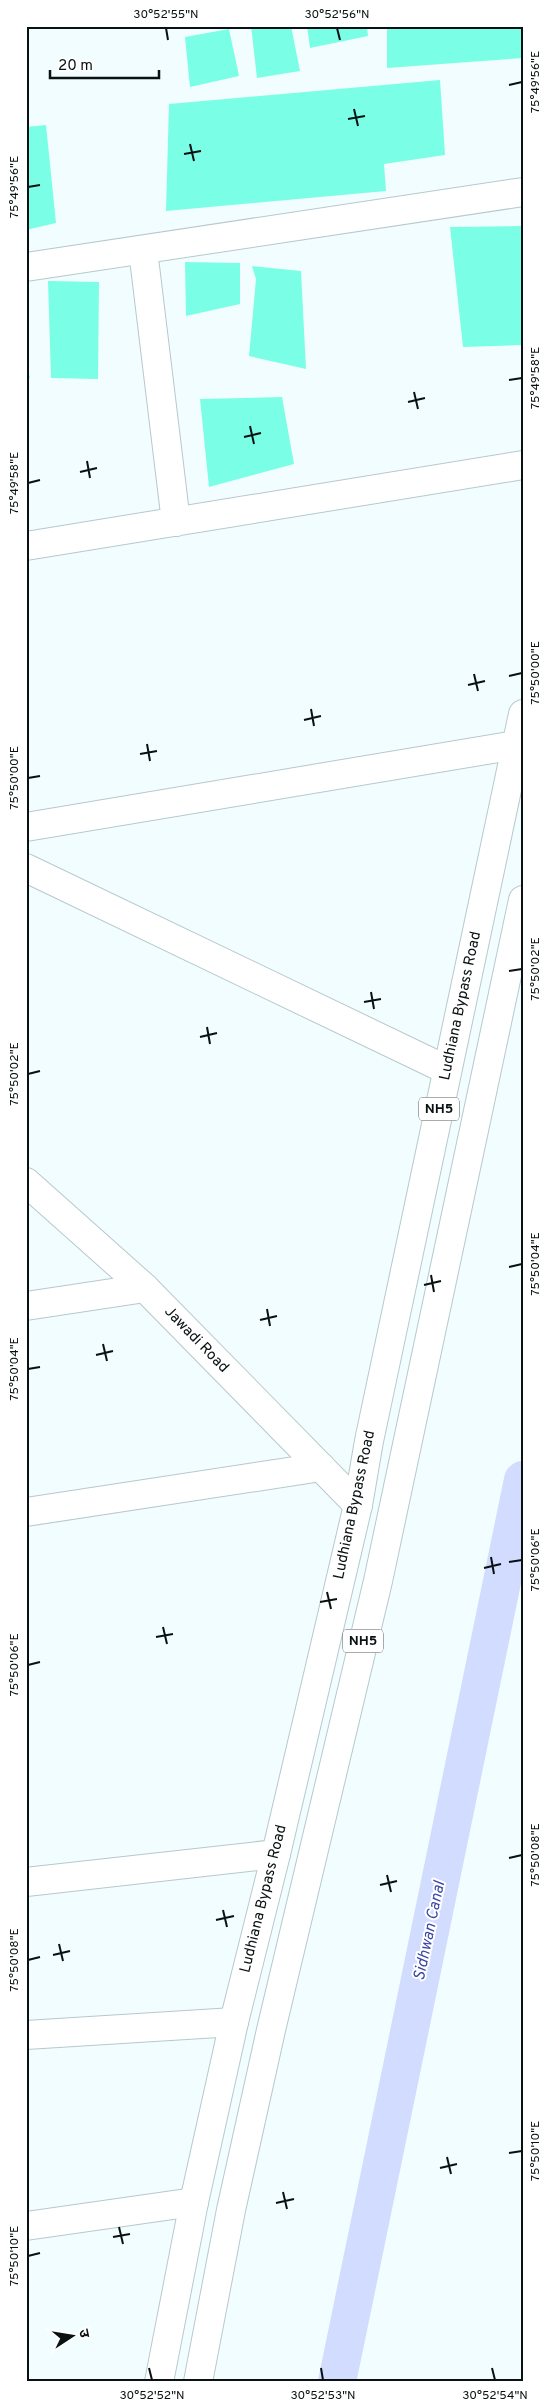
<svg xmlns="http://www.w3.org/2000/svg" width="549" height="2408" font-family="Overpass,'Noto Sans Devanagari',sans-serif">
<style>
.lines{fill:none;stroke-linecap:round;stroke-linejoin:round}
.canal{stroke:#d2dcfe;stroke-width:38}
.building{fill:#7bfee6}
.minor-casing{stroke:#b6c9cd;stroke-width:30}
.tertiary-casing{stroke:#b6c9cd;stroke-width:30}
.trunk-casing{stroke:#b6c9cd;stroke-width:30}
.minor{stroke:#fff;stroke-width:28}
.tertiary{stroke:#fff;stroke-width:28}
.trunk{stroke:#fff;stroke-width:28}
.ticks{fill:none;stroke:#0a1112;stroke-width:2}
.labels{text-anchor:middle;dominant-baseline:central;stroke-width:4;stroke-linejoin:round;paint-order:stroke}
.shield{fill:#fff;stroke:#545859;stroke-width:1}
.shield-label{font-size:14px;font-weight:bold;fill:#0a1112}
.street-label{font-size:15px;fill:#0a1112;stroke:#fff}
.water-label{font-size:16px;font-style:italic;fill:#3946a4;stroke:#fff}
.neatline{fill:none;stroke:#0a1112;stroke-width:2}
.ticks-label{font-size:12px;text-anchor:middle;fill:#0a1112}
</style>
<rect width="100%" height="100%" fill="#f1fdff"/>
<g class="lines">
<path class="canal" d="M337,2382L523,1480"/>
</g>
<path class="building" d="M251,26H291L300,71L257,78Z
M307,26H367L368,36L310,48Z
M387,26H523V58L387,68Z
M229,29L239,76L190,87L185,37Z
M440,80L445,155L384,164L386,191L166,211L169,104Z
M46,125L56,223L26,230V127Z
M523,226V345L463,347L450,227Z
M185,262L240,263V304L186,316Z
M252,266L301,271L306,369L249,356L256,279Z
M48,281L99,282L98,379L51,378Z
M26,363L30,378L26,379Z
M282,397L294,464L209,487L200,399Z"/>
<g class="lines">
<g class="minor-casing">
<path id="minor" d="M143,250L176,522
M26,267L523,192
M26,546L523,465
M26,827L516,745
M26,868L447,1070
M26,1306L145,1288
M26,1512L321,1467
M26,1882L276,1854
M26,2035L234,2022
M26,2226L194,2202"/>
</g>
<g class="tertiary-casing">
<path id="tertiary" d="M26,1182L145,1288L358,1505"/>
</g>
<g class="trunk-casing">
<path id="trunk" d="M159,2382L194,2202L234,2022L276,1854L358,1505L369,1441L523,714
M198,2382L231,2210L271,2030L378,1581L523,900"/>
</g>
<use href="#minor" class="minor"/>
<use href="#tertiary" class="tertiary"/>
<use href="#trunk" class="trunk"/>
</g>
<path class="ticks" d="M166,28L168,40M337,28L340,40M509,85L522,82M354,109L358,126M348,119L365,116M190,144L194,161M184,154L201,151M28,187L40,185M509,380L522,378M414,392L418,409M408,402L425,398M250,426L254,444M244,437L261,433M87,461L90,478M80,472L97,468M28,483L40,480M474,674L478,691M509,676L522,673M468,685L485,681M311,709L314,726M304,720L321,716M147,744L150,761M140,754L157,751M28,778L40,776M509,971L522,969M371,992L374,1009M364,1002L381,999M207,1027L210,1044M200,1037L217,1033M28,1074L40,1071M509,1267L522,1264M431,1275L434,1292M424,1285L441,1281M267,1309L270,1326M260,1320L277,1316M103,1344L107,1361M96,1355L113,1351M28,1369L40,1367M491,1557L494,1574M509,1562L522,1560M484,1568L501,1564M327,1592L331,1609M320,1602L337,1599M163,1627L167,1644M156,1637L173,1634M28,1665L40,1662M509,1858L522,1855M387,1875L391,1892M380,1885L397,1881M223,1910L227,1927M216,1920L234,1916M59,1944L63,1961M53,1955L70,1951M28,1960L40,1957M509,2153L522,2151M447,2157L451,2174M440,2168L457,2164M283,2192L287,2209M276,2203L294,2199M119,2227L123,2244M113,2237L130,2234M28,2256L40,2253M149,2368L152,2380M321,2368L323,2380M492,2368L495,2380"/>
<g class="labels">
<g class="shield">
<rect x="419" y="1097.5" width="40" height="23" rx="4"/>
<rect x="343" y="1629.5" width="40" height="23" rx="4"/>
</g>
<g class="shield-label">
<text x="439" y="1109">NH5</text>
<text x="363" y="1641">NH5</text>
</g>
<g class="street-label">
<text transform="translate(461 1006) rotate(-78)">Ludhiana Bypass Road</text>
<text transform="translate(196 1340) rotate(46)">Jawadi Road</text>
<text transform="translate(355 1505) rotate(-78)">Ludhiana Bypass Road</text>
<text transform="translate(264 1899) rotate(-76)">Ludhiana Bypass Road</text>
</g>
<g class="water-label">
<text transform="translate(430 1931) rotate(-78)">Sidhwan Canal</text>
</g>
</g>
<rect width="549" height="2408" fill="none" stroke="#ffffff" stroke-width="55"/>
<g transform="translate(72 2336) rotate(78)" stroke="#ffffff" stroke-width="4" paint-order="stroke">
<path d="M0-4L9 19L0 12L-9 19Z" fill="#0a1112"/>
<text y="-8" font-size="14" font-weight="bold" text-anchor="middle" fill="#0a1112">उ</text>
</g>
<path d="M50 70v8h109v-8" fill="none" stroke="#0a1112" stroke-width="2.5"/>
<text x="58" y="70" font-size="15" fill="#0a1112" stroke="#ffffff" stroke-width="4" paint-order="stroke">20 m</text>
<rect x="28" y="28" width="494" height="2352" class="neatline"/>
<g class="ticks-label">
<text x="166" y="18">30°52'55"N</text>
<text x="337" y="18">30°52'56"N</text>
<text transform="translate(535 82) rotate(-90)" y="4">75°49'56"E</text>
<text transform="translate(14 187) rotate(-90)" y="4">75°49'56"E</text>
<text transform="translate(535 378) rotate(-90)" y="4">75°49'58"E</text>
<text transform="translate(14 483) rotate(-90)" y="4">75°49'58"E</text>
<text transform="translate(535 673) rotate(-90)" y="4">75°50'00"E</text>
<text transform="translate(14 778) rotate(-90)" y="4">75°50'00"E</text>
<text transform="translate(535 969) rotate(-90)" y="4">75°50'02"E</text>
<text transform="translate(14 1074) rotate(-90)" y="4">75°50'02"E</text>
<text transform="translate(535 1264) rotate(-90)" y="4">75°50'04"E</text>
<text transform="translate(14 1369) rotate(-90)" y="4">75°50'04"E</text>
<text transform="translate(535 1560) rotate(-90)" y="4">75°50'06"E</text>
<text transform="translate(14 1665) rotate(-90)" y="4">75°50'06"E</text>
<text transform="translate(535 1855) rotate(-90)" y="4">75°50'08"E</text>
<text transform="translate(14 1960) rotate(-90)" y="4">75°50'08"E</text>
<text transform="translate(535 2151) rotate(-90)" y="4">75°50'10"E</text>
<text transform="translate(14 2256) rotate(-90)" y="4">75°50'10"E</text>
<text x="152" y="2399">30°52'52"N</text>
<text x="323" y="2399">30°52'53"N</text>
<text x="495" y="2399">30°52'54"N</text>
</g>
</svg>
